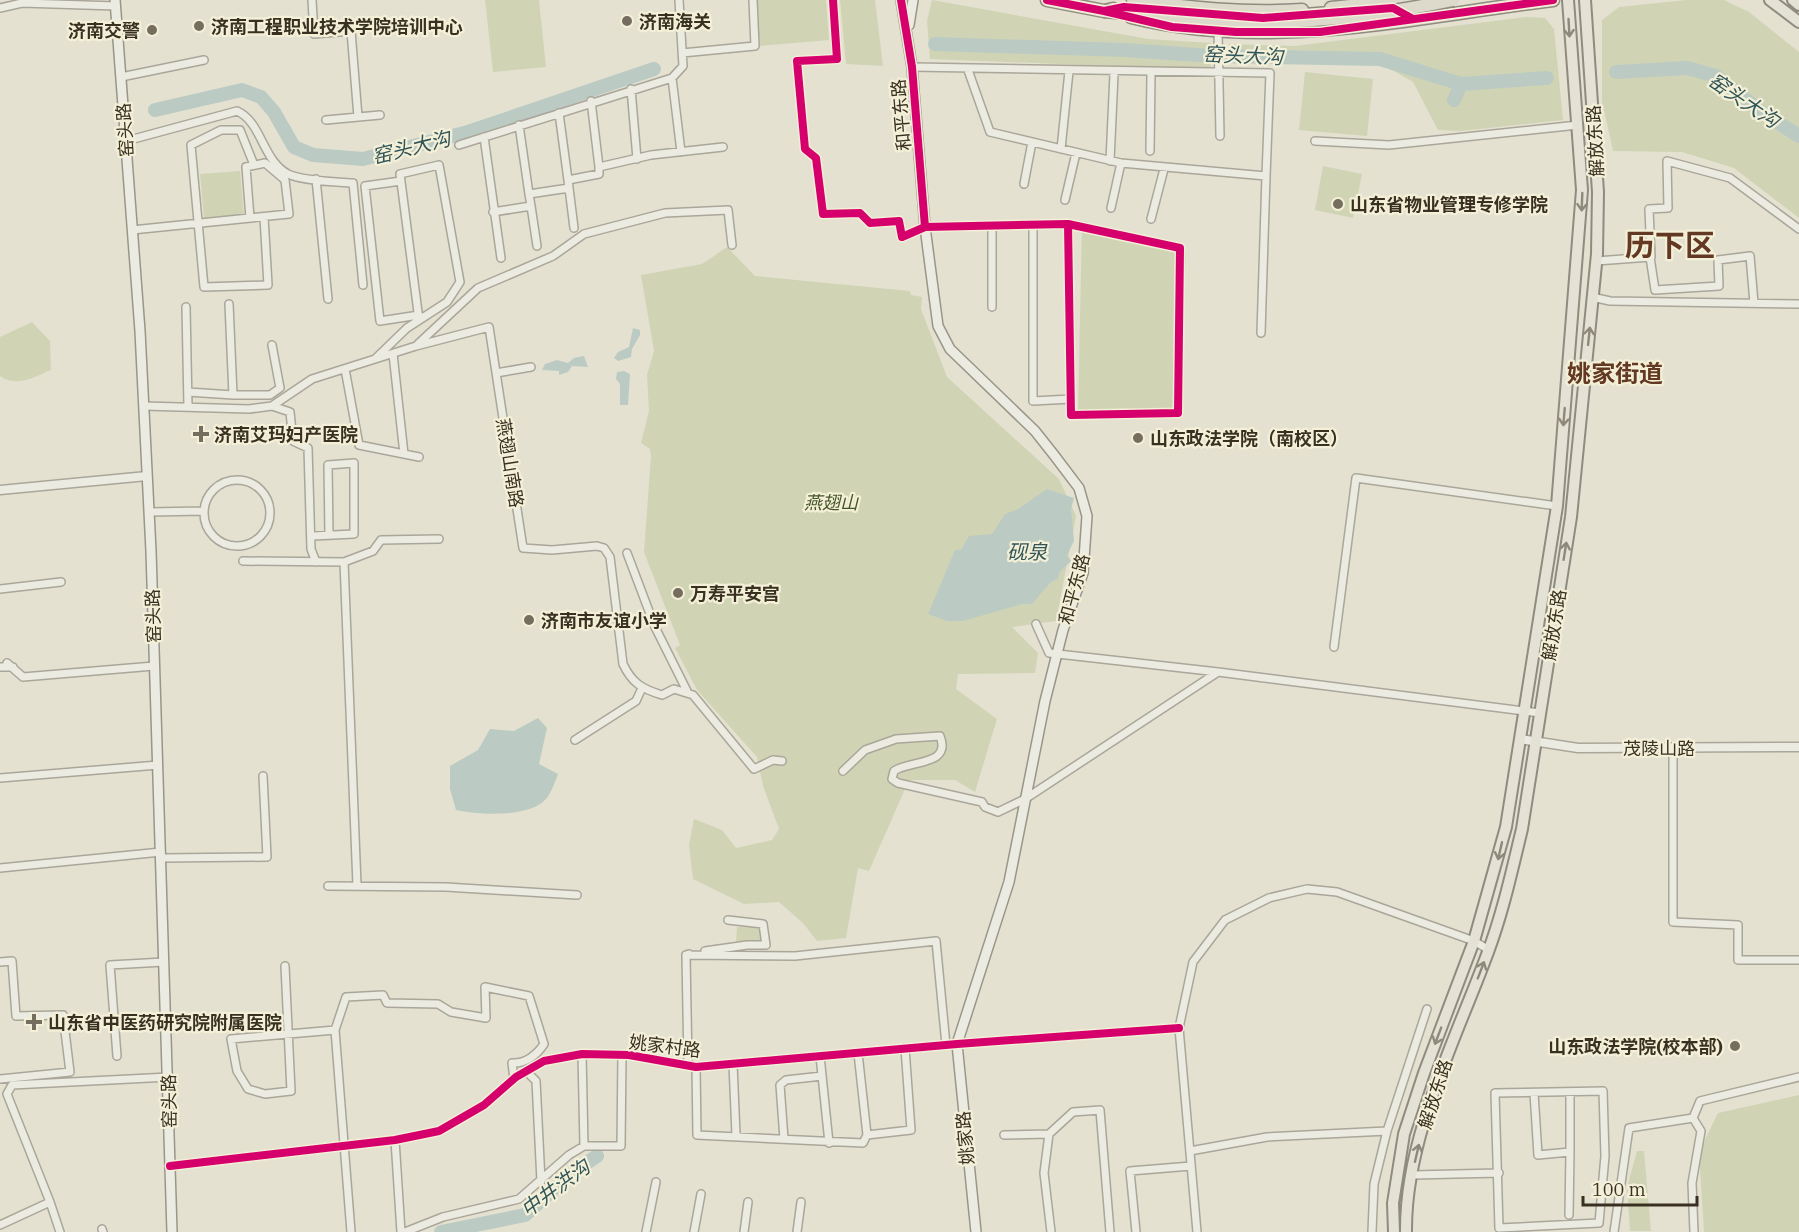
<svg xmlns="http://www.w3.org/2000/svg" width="1799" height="1232" font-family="'IBM Plex Serif','Noto Sans SC',serif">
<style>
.green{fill:#d0d4b4}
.water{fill:#bbcbc3}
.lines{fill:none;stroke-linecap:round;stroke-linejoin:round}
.river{stroke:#bbcbc3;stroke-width:14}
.minor-casing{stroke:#aaa699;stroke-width:10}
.tertiary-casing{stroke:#aaa699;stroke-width:11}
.secondary-casing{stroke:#9a9589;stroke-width:12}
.primary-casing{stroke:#8f8b80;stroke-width:14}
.trunk-casing{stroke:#8f8b80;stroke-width:15}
.minor{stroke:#ecebe2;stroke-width:7}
.tertiary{stroke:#ecebe2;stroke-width:8}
.secondary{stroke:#ecebe2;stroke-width:9}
.primary{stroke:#e4e2d4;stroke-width:10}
.trunk{stroke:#dedacb;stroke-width:12}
.trunk-bridge-casing{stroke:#8f8b80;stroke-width:15;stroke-linecap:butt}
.trunk-bridge{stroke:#dedacb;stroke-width:12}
.cycleway-casing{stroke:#f4f0d8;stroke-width:11}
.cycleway{stroke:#d6006c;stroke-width:8}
.oneway{stroke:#8e897a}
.poi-dot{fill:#756e5f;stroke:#f4f0d8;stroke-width:2}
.labels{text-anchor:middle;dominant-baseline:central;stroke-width:4.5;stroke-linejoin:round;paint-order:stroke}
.poi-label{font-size:18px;font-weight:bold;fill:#393021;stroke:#f4f0d8;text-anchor:start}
.street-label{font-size:18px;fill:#393021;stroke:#f4f0d8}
.park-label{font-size:18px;font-style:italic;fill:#445529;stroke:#f4f0d8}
.water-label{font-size:20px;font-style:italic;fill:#315558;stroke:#f4f0d8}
.district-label{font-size:24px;font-weight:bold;fill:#643923;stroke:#f4f0d8}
.town-label{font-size:30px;font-weight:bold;fill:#643923;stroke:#f4f0d8}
</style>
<rect width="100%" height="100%" fill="#e4e1d1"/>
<path class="green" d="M485,0H539L546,67L493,72Z
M756,0H826L829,40L760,46Z
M840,0H875L883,66L846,64Z
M932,0L1148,39L1211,43V70L930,59L927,21Z
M1686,0H1724L1749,12L1799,52V218L1734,168L1682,152L1613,151L1602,101V20L1619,7Z
M1526,17L1545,18L1554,29L1563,120L1461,131L1438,130L1413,82L1380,63V55L1228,60L1229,44L1295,46Z
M1305,72L1373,79L1367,136L1299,130Z
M1323,166L1362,174L1353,218L1315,210Z
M240,171L244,215L204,218L200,174Z
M1082,221L1186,251L1180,415L1078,419Z
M727,247L755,276L910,291L911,295L922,297L921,309L947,377L1059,479L1076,516L1056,621L1012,627L1038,653L1035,673L958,674L956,689L997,719L975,792L955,780H909L869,871L858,868L846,938L817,941L803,923L779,902L744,904L693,879L689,845L694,819L722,830L736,848L772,840L779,829L763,786L757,757L697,690L675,648L680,645L644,552L651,456L650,449L641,443L649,411L647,375L654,351L641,275L702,264Z
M32,322L50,341L51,370C34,377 17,388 0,376V337Z
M737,927H760L762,943H736Z
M1799,1095V1232H1704L1699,1152L1718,1113Z
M1637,1151H1644L1651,1231H1630L1627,1187Z"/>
<path class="water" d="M633,328L640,330V335L632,349L631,357L618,361L614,358L618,352L629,347Z
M584,356L588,367L572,366L568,372L559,375V371L542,370L545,364L557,360L568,363L574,358Z
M624,371L630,374L628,405H620V384L616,379L617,372Z
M1047,489L1074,498L1071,509L1074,541L1067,555L1071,561L1059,573L1058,579L1051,582L1032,604H1022L963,621H947L928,614L955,550H961L969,536L992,534L1005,514L1018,509Z
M538,718L547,728L539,764L558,774C555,782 551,793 546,799C529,818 479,815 456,810L450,789V766L478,750L490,729L514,731Z"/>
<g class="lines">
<path class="river" d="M935,44L1124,50L1214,56L1380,59L1461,84L1547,78
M1616,72L1687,68L1716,76L1761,112L1799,136
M1454,100L1461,84
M155,110L242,90L261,97L274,112L294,147L313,155L363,159L468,132L654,69
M441,1232L525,1215L569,1175L597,1156"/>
<g class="minor-casing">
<path id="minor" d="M312,0L314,34L351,31L358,117
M679,0L683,66L672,78L681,152
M833,0L837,59L797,61L805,149L816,158L823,214L860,213L870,223L899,221L902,237L925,227L1068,224L1180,248L1178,413L1071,415L1068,224
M0,8L22,3L116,6
M1218,31L1220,136
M682,53L755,46L753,0
M912,67L1270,73L1266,176L1121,163L990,132L968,70
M121,77L204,60
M631,89L637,159
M591,101L599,167
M559,113L568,180
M326,120L380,115
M519,125L529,194
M484,137L501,258
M126,141L237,111C262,122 262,160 288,174C303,181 336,182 353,183L363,285
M1315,141L1389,145L1578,125
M459,145L672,78
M1061,149L1069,71
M1150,151L1151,74
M1110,161L1114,74
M254,165L240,130H221L191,145L204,287L268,285L264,217
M316,179L328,299
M401,181L365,186L380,321L419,315
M1024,184L1032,142
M569,188L574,228
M1065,200L1076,153
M531,206L537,246
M1111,208L1121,163
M493,212L531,206L529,194L569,188L568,180L599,174V167L651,155L723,147
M1151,219L1164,169
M992,226V307
M1033,228V401L1071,399
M132,230L289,214L285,180L265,163L246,167L250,218
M1650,257L1655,290L1719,286L1718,260L1750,256L1754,303
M1596,261L1651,257L1649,209L1668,208L1667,161L1730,178L1799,229
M1592,297L1610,301L1799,304
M186,307L188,407
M1261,333L1266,176
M418,344L478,288L553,256L584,234L665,213L728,210L732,245
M393,354L404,454
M376,358L407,328L447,302L460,282L439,165L400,174L419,320
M345,369L359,445L419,457
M496,373L531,367
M188,392L233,395L229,304
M233,395H270L280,388L272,345
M144,406L249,409L272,406L312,379L416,346L489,327L523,548L552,550L597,546L604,548L610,557L623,664C632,683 642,689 662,695L674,689L693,695L754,769L773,760L782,761
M272,406L290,412L293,441L308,448L311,549L316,562
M204 513a33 33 0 1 1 66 0a33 33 0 1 1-66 0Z
M149,512L204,511
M313,536L354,534V463L328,465L329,535
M627,553L655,627L687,691
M243,561L344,562L357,885
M344,562L373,551L381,540L439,539
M0,589L61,582
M1036,624L1049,653L1218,672
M1334,647L1356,478L1557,506
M7,663L23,677L154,666
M0,667H13
M575,740L636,701L642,688
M1673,748V922L1738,925V960H1799
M843,771L865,750L896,739L940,736C952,766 910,760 894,771L892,779L898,783L982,802L985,807L998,812L1025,799L1218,672L1540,713
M0,778L158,765
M163,858L267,857L263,776
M0,868L161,852
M328,886L446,887L577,895
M705,951L747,945H766L763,924L728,920
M686,955L795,956L936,941L946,1045
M0,962L12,961L16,1016L63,1015L70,1072L0,1079
M285,966L291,1091L265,1094L248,1089L237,1071L231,1039C266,1036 301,1033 335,1030L351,1232
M335,1030L346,997L383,995L387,1003L438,1004L451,1012L486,1018L485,987L529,996L544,1044C537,1055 525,1064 512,1063L514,1079
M858,1053L867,1135
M582,1054L584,1146
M117,1056L110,965L164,962
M820,1056L829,1143
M733,1064L736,1135
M688,1066L686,955L689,954
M696,1067L697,1135L863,1143L867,1135L911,1130L905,1048
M526,1071L536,1081L541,1181
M1603,1091L1605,1156L1599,1223L1499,1228L1495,1093Z
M1570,1092V1152
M1534,1093L1538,1155L1570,1152L1569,1215
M1049,1134L1044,1173L1051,1232
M1004,1135L1049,1134L1073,1112L1100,1110L1110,1232
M784,1139L780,1085L786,1080L822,1076
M395,1140L401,1232
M1190,1151L1267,1137L1387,1131L1427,1009
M170,1166L395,1140L439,1131L484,1105L516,1077L544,1061L582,1054L629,1055L696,1067L957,1044L1179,1028
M1413,1175L1499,1173
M50,1202L60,1232
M0,1225L50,1202L7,1094L12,1085L169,1077
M102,1229L103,1232
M405,1232L443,1217L519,1199L569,1155L584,1146H621L622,1055
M646,1232L656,1182
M694,1232L701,1194
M744,1232L748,1202
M797,1232L801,1202
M1136,1232L1130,1171L1191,1166
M1197,1232L1179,1028L1193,962L1225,920L1269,898L1307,889L1337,892L1474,941L1489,950
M1372,1232L1374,1184L1387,1131
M1614,1232L1629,1128L1693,1118
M1694,1232L1692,1183L1701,1131L1693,1118L1700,1101L1799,1077"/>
</g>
<g class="tertiary-casing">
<path id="tertiary" d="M0,490L147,476
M1520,739L1578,748L1799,747"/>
</g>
<g class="secondary-casing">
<path id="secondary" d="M115,0L140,331L151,551L172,1232
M901,0L912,67L925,227L938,326L950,349L1035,431L1054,455L1079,488L1087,516L1083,573L1063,630L1045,701L1009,882L957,1044L976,1232
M909,25L913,0"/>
</g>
<g class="primary-casing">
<path id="primary" d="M1770,0L1799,22
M1793,0L1799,5
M1394,1232L1393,1203L1404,1134L1424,1073L1474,941L1506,827L1557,506L1582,190L1568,0
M1406,1232C1405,1137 1456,1039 1488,952C1503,912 1512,870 1522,829L1571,517L1597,254L1598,192L1585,0"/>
</g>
<g class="trunk-casing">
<path id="trunk" d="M1047,0L1104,11L1113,9
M1133,0C1189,8 1245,14 1302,10
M1331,8L1409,0
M1294,16L1340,12
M1131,17C1271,52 1413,17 1553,0"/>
</g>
<use href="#minor" class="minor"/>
<use href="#tertiary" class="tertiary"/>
<use href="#secondary" class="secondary"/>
<use href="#primary" class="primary"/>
<use href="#trunk" class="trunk"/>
<g class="trunk-bridge-casing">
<path id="trunk-bridge" d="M1104,11C1148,15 1192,20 1236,22C1310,24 1382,15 1453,0"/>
</g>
<use href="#trunk-bridge" class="trunk-bridge"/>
<g class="cycleway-casing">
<path id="cycleway" d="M833,0L837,59L797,61L805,149L816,158L823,214L860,213L870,223L899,221L902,237L925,227L1068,224L1180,248L1178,413L1071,415L1068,224
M901,0L912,67L925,227
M1047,0L1104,11L1124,7L1263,18L1393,8L1413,19
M1104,11L1172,27L1236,32H1320L1553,0
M170,1166L395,1140L439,1131L484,1105L516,1077L544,1061L582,1054L629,1055L696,1067L957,1044L1179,1028"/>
</g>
<use href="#cycleway" class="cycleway"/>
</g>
<defs><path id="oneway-shaft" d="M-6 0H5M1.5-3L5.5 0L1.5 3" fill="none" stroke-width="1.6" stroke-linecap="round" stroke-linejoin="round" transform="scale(1.5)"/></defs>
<g class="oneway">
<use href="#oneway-shaft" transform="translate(1569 28) rotate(87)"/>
<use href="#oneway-shaft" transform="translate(1582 202) rotate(92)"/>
<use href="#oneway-shaft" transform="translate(1589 336) rotate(-84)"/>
<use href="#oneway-shaft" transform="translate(1564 417) rotate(95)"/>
<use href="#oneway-shaft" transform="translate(1565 551) rotate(-81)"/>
<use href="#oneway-shaft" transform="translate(1500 851) rotate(103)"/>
<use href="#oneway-shaft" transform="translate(1481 970) rotate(-69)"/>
<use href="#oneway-shaft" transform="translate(1438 1036) rotate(111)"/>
<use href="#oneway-shaft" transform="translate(1417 1153) rotate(-77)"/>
</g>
<g class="poi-dot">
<circle cx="627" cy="21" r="6"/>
<circle cx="199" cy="26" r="6"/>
<circle cx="152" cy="30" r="6"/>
<circle cx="1338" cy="204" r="6"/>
<path d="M198 425h6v6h6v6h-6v6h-6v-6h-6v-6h6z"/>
<circle cx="1138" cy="438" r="6"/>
<circle cx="678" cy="593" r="6"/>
<circle cx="529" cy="620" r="6"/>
<path d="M31 1013h6v6h6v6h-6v6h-6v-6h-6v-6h6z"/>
<circle cx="1735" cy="1046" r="6"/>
</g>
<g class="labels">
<g class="poi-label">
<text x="639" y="21">济南海关</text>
<text x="211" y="26">济南工程职业技术学院培训中心</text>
<text x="140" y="30" text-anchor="end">济南交警</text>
<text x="1350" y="204">山东省物业管理专修学院</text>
<text x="214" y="434">济南艾玛妇产医院</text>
<text x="1150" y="438">山东政法学院（南校区）</text>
<text x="690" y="593">万寿平安宫</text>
<text x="541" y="620">济南市友谊小学</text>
<text x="48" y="1022">山东省中医药研究院附属医院</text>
<text x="1723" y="1046" text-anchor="end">山东政法学院(校本部)</text>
</g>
<g class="street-label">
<text transform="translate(901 115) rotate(-95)">和平东路</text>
<text transform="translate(125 130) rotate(-94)">窑头路</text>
<text transform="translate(1595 141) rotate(-93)">解放东路</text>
<text transform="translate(510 463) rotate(81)">燕翅山南路</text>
<text transform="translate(1074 589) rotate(-75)">和平东路</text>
<text transform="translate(153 616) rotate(-92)">窑头路</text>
<text transform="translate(1554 625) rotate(-81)">解放东路</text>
<text x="1659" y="748">茂陵山路</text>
<text transform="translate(665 1046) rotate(7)">姚家村路</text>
<text transform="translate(1435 1094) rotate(-72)">解放东路</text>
<text transform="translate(169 1101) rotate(-91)">窑头路</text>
<text transform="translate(965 1138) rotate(-95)">姚家路</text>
</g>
<g class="park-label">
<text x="831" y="502">燕翅山</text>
</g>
<g class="water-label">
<text transform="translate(1243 55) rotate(2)">窑头大沟</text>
<text transform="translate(1744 100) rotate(34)">窑头大沟</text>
<text transform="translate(411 147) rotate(-14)">窑头大沟</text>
<text x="1027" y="551">砚泉</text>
<text transform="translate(555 1188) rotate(-37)">中井洪沟</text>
</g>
<g class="district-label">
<text x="1615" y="373">姚家街道</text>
</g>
<g class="town-label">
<text x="1670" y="244">历下区</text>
</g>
</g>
<path d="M1583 1196v9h114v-9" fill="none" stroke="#393021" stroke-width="3"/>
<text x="1592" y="1196" font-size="18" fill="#393021" stroke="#f4f0d8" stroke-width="4.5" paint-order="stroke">100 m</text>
</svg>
